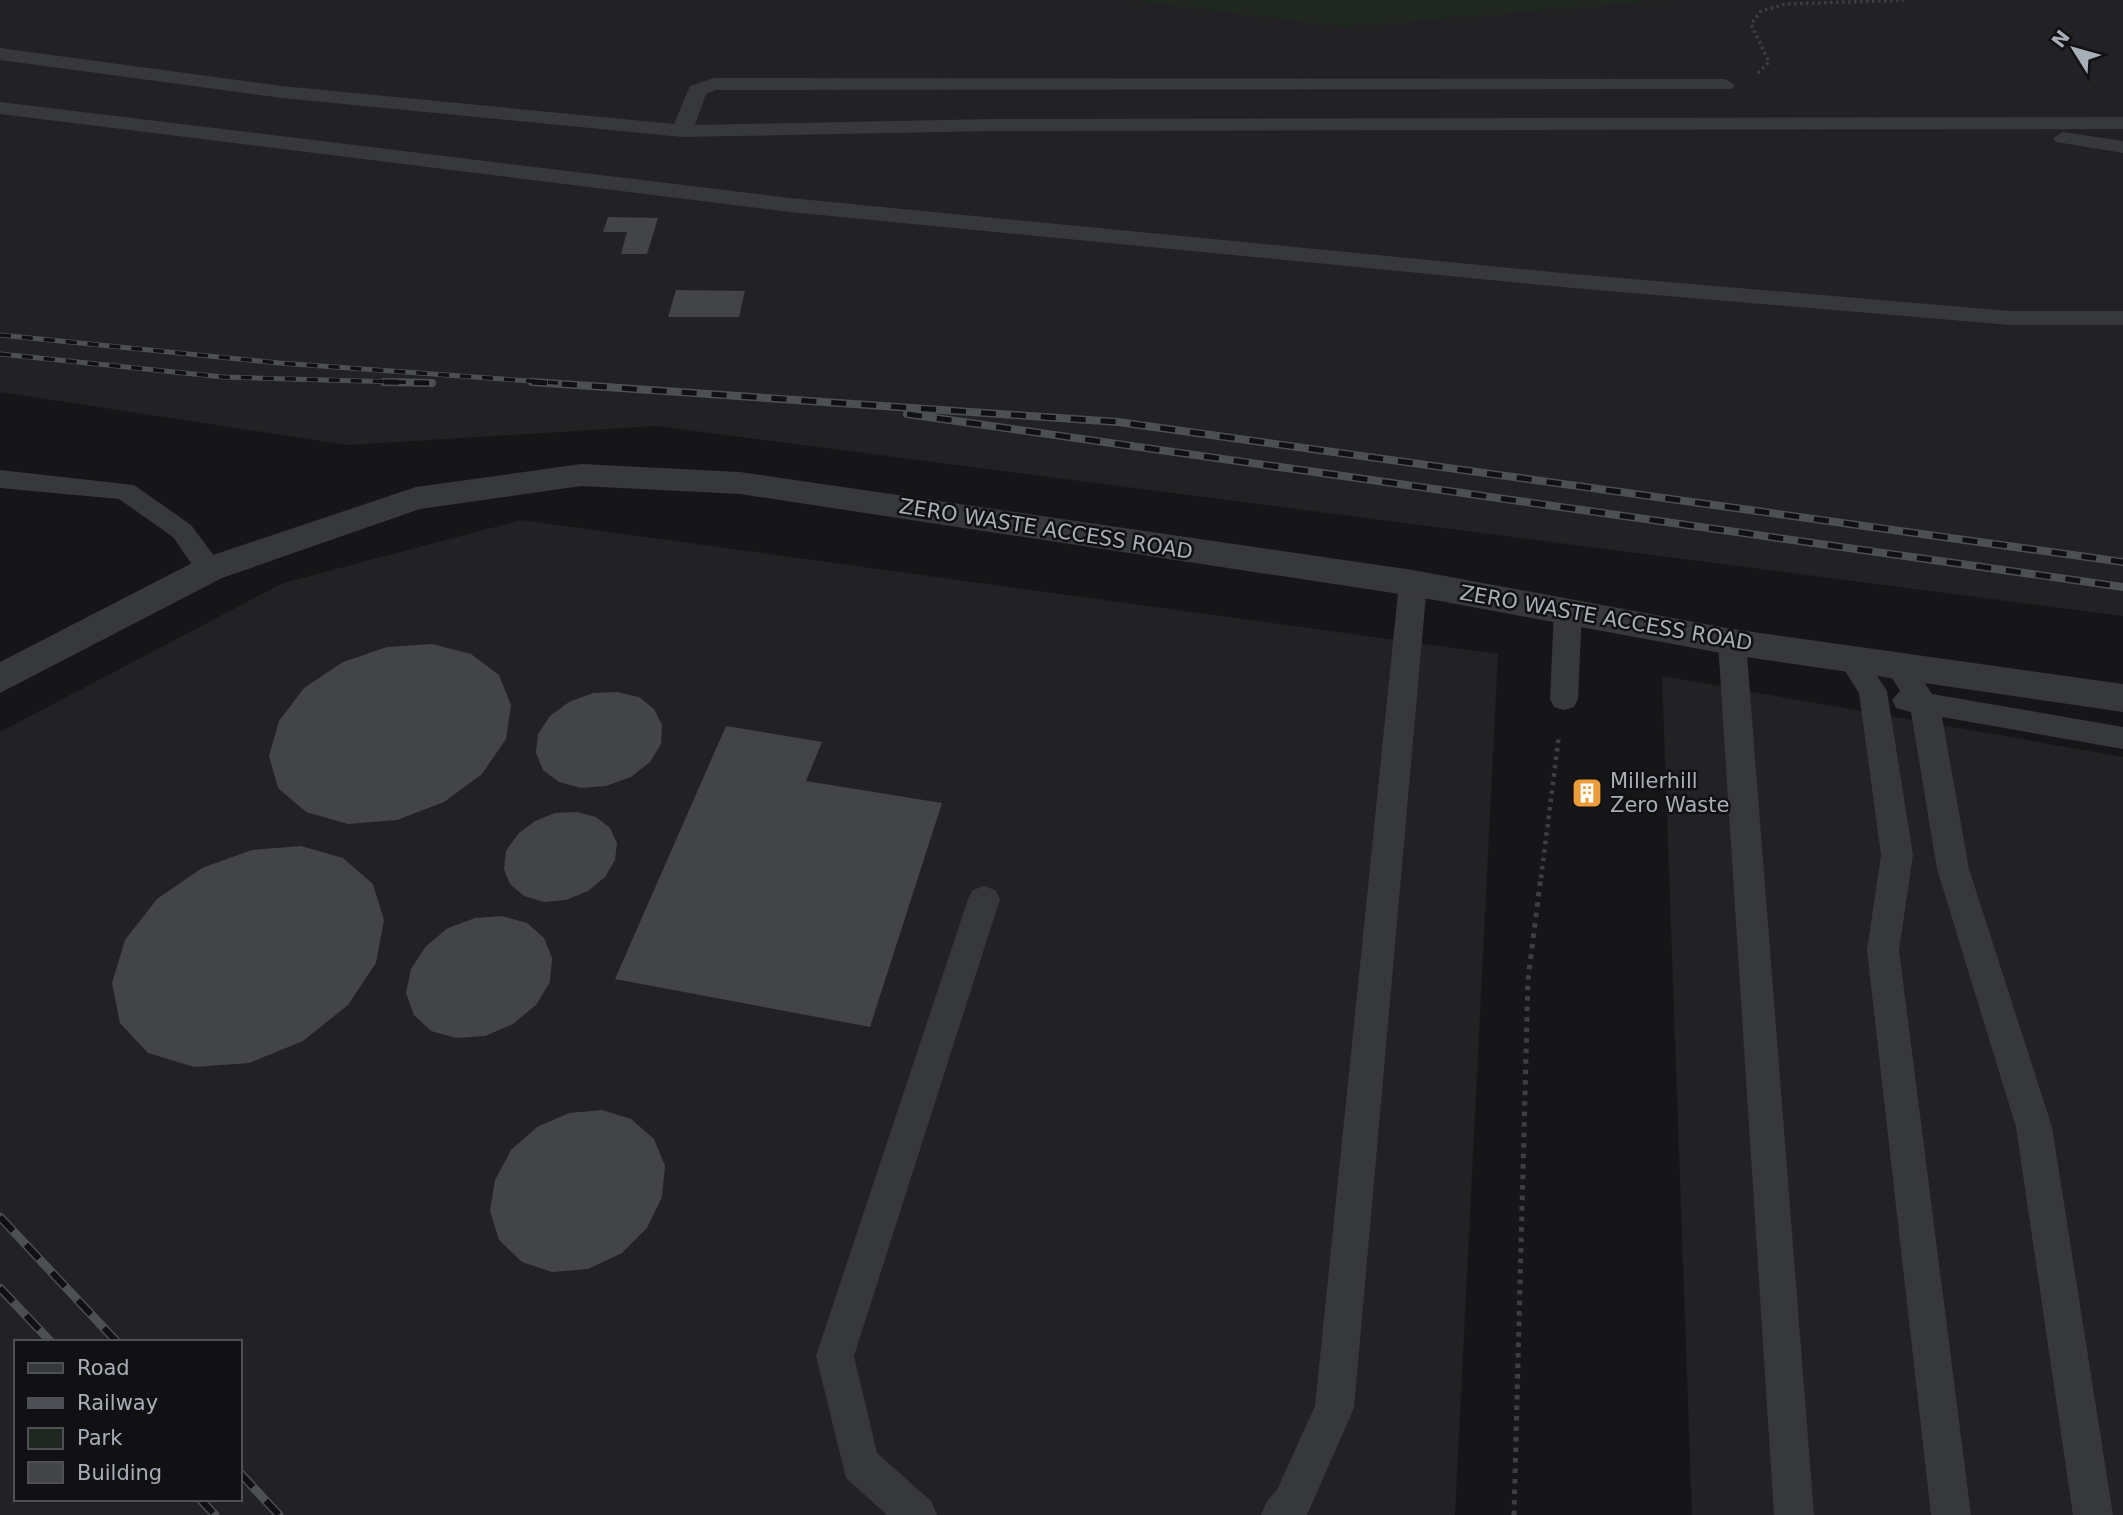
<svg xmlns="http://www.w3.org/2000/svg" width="2123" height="1515" font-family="'DejaVu Sans',sans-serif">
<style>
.built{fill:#222225;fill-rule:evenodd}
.green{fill:#202720}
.building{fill:#424448}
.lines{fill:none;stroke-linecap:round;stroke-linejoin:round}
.path-far2{stroke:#3d3f43;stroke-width:3.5;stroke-dasharray:2.5 3.5;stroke-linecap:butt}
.path-far1{stroke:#3d3f43;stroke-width:4.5;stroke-dasharray:3.5 5;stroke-linecap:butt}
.path{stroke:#3d3f43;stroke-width:5;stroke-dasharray:4.5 6;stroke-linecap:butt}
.lane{fill:#37383c;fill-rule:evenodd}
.street{fill:#37383c;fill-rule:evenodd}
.rail-far2-casing{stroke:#4c4f53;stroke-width:5}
.rail-far1-casing{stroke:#4c4f53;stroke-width:8}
.rail-casing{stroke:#4c4f53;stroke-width:9}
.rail-far2{stroke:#111113;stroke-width:3.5;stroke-dasharray:11;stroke-linecap:butt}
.rail-far1{stroke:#111113;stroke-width:5;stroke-dasharray:15;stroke-linecap:butt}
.rail{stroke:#111113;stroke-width:6;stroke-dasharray:19;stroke-linecap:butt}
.labels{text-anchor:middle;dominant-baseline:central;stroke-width:5;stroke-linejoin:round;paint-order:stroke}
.street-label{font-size:21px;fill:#a8aeb7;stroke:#111113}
.poi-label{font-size:21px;fill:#a8aeb7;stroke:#111113;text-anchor:start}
</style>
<rect width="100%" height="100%" fill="#161618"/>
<path class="built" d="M0,0H2123V616L656,426L348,445L0,392Z
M521,520L1498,654L1455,1515H0V732L283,583ZM16,1342H240V1499H16Z
M1662,676L2123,757V1515H1692Z"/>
<path class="green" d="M1126,0H1670L1344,27Z"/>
<path class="building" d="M608,217L658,218L647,254H621L627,232H603Z
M676,290L745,291L739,317H668Z
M432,644L471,654L499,675L511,705L506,739L482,774L444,802L397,820L348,824L306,812L278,788L269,756L279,721L304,688L343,662L387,647Z
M617,692L639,697L654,709L662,725L661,744L650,762L631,777L606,786L581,788L559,782L543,770L536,753L538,734L550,716L569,702L593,693Z
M726,726L822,742L806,781L942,803L870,1027L615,979Z
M1574,779L1601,784L1599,807L1572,802Z
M577,812L596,817L610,828L617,843L615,860L605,877L588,891L566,900L544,902L524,896L510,884L504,869L506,851L518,834L535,821L555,813Z
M301,846L343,858L373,884L384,920L376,963L348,1005L303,1041L249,1063L194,1067L148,1053L120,1023L112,983L125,940L157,899L202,868L252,850Z
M502,916L527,923L544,938L552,958L550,982L536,1005L513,1024L485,1036L456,1038L431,1031L414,1015L406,993L411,969L426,946L448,928L475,918Z
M602,1110L631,1119L654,1139L665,1166L662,1197L647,1228L622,1253L588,1269L552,1272L522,1262L499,1240L490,1211L495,1180L511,1150L537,1127L569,1113Z"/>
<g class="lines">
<path class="path-far2" d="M1758,73L1769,62L1751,24L1761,11L1787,4L1908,0"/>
<path class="path-far1" d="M1541,878L1559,735"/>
<path class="path" d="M1514,1515L1528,979L1541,876"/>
<path class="lane" d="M0,48L282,86L674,124L690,86L714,78L1725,79L1735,85L1732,89L716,90L706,94L695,125L992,119L2123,117V129L992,131L682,137L282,98L0,60Z
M0,102L790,198L1573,274L2010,311H2123V325H2010L1573,288L790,212L0,114Z
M2063,132L2123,141V153L2056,142L2053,138Z
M0,470L134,485L191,525L224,569L220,576L210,579L200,576L173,537L119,499L0,488Z
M1413,573L1423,576L1427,583L1354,1408L1307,1515H1261L1267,1501L1277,1490L1315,1406L1399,583L1403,576Z
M1568,601L1578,604L1582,611L1578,699L1574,707L1564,710L1554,707L1550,699L1554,611L1558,604Z
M1732,632L1742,635L1746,642L1814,1515H1774L1718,642L1722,635Z
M1852,650L1862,653L1887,691L1913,855L1899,950L1971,1515H1931L1867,950L1881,855L1859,693L1838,660L1842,653Z
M1900,657L1910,661L1932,694L2123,727V749L1942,717L1969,869L2052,1127L2113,1515H2073L2016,1127L1937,869L1911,712L1896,708L1892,700L1900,691L1886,668L1890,661Z
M984,886L995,890L1000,899L854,1356L877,1453L931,1501L937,1515H887L846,1478L816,1356L968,899L973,890Z"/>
<path class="street" d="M581,464L740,472L1413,570L1732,629L2123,684V712L1732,655L1413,596L740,494L581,486L420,509L222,578L0,693V662L198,560L416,487Z"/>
<g class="rail-far2-casing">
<path id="rail-far2" d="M0,335L279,363L558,383
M0,354L223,377L432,383"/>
</g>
<g class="rail-far1-casing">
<path id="rail-far1" d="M384,382L432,383
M532,382L1118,422L2123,562
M907,414L2123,587"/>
</g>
<g class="rail-casing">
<path id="rail" d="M0,1217L117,1342
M0,1288L51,1342
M240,1473L279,1515
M200,1499L215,1515"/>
</g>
<use href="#rail-far2" class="rail-far2"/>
<use href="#rail-far1" class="rail-far1"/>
<use href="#rail" class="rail"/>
</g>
<defs>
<g id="building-square" transform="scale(1.575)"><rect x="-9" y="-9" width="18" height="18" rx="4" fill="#ec9d39" stroke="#111113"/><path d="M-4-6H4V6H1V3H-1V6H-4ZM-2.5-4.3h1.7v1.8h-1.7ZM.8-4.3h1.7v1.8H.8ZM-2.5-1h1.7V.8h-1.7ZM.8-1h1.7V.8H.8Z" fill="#fff"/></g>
</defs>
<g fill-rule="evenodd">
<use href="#building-square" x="1587" y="793"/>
</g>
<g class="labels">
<g class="street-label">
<text transform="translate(1046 529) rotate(9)">ZERO WASTE ACCESS ROAD</text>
<text transform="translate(1606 618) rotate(10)">ZERO WASTE ACCESS ROAD</text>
</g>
<g class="poi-label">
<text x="1610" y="781">Millerhill<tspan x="1610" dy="24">Zero Waste</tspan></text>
</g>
</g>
<rect x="14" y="1340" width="228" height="161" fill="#111113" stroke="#4d5055" stroke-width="2"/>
<rect x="28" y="1363" width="35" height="10" fill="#37383c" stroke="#4d5055" stroke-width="2"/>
<text x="77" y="1375" font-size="21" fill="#a8aeb7">Road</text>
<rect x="28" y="1398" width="35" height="10" fill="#4c4f53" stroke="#4d5055" stroke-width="2"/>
<text x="77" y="1410" font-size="21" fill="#a8aeb7">Railway</text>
<rect x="28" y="1428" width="35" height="21" fill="#202720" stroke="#4d5055" stroke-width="2"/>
<text x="77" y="1445" font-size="21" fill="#a8aeb7">Park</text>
<rect x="28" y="1462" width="35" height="21" fill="#424448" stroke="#4d5055" stroke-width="2"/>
<text x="77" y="1480" font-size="21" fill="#a8aeb7">Building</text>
<g transform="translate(2074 49) rotate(307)" stroke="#111113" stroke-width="5" paint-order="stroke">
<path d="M0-5L12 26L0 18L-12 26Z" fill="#a8aeb7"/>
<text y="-10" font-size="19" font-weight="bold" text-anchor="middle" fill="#a8aeb7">N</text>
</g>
</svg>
